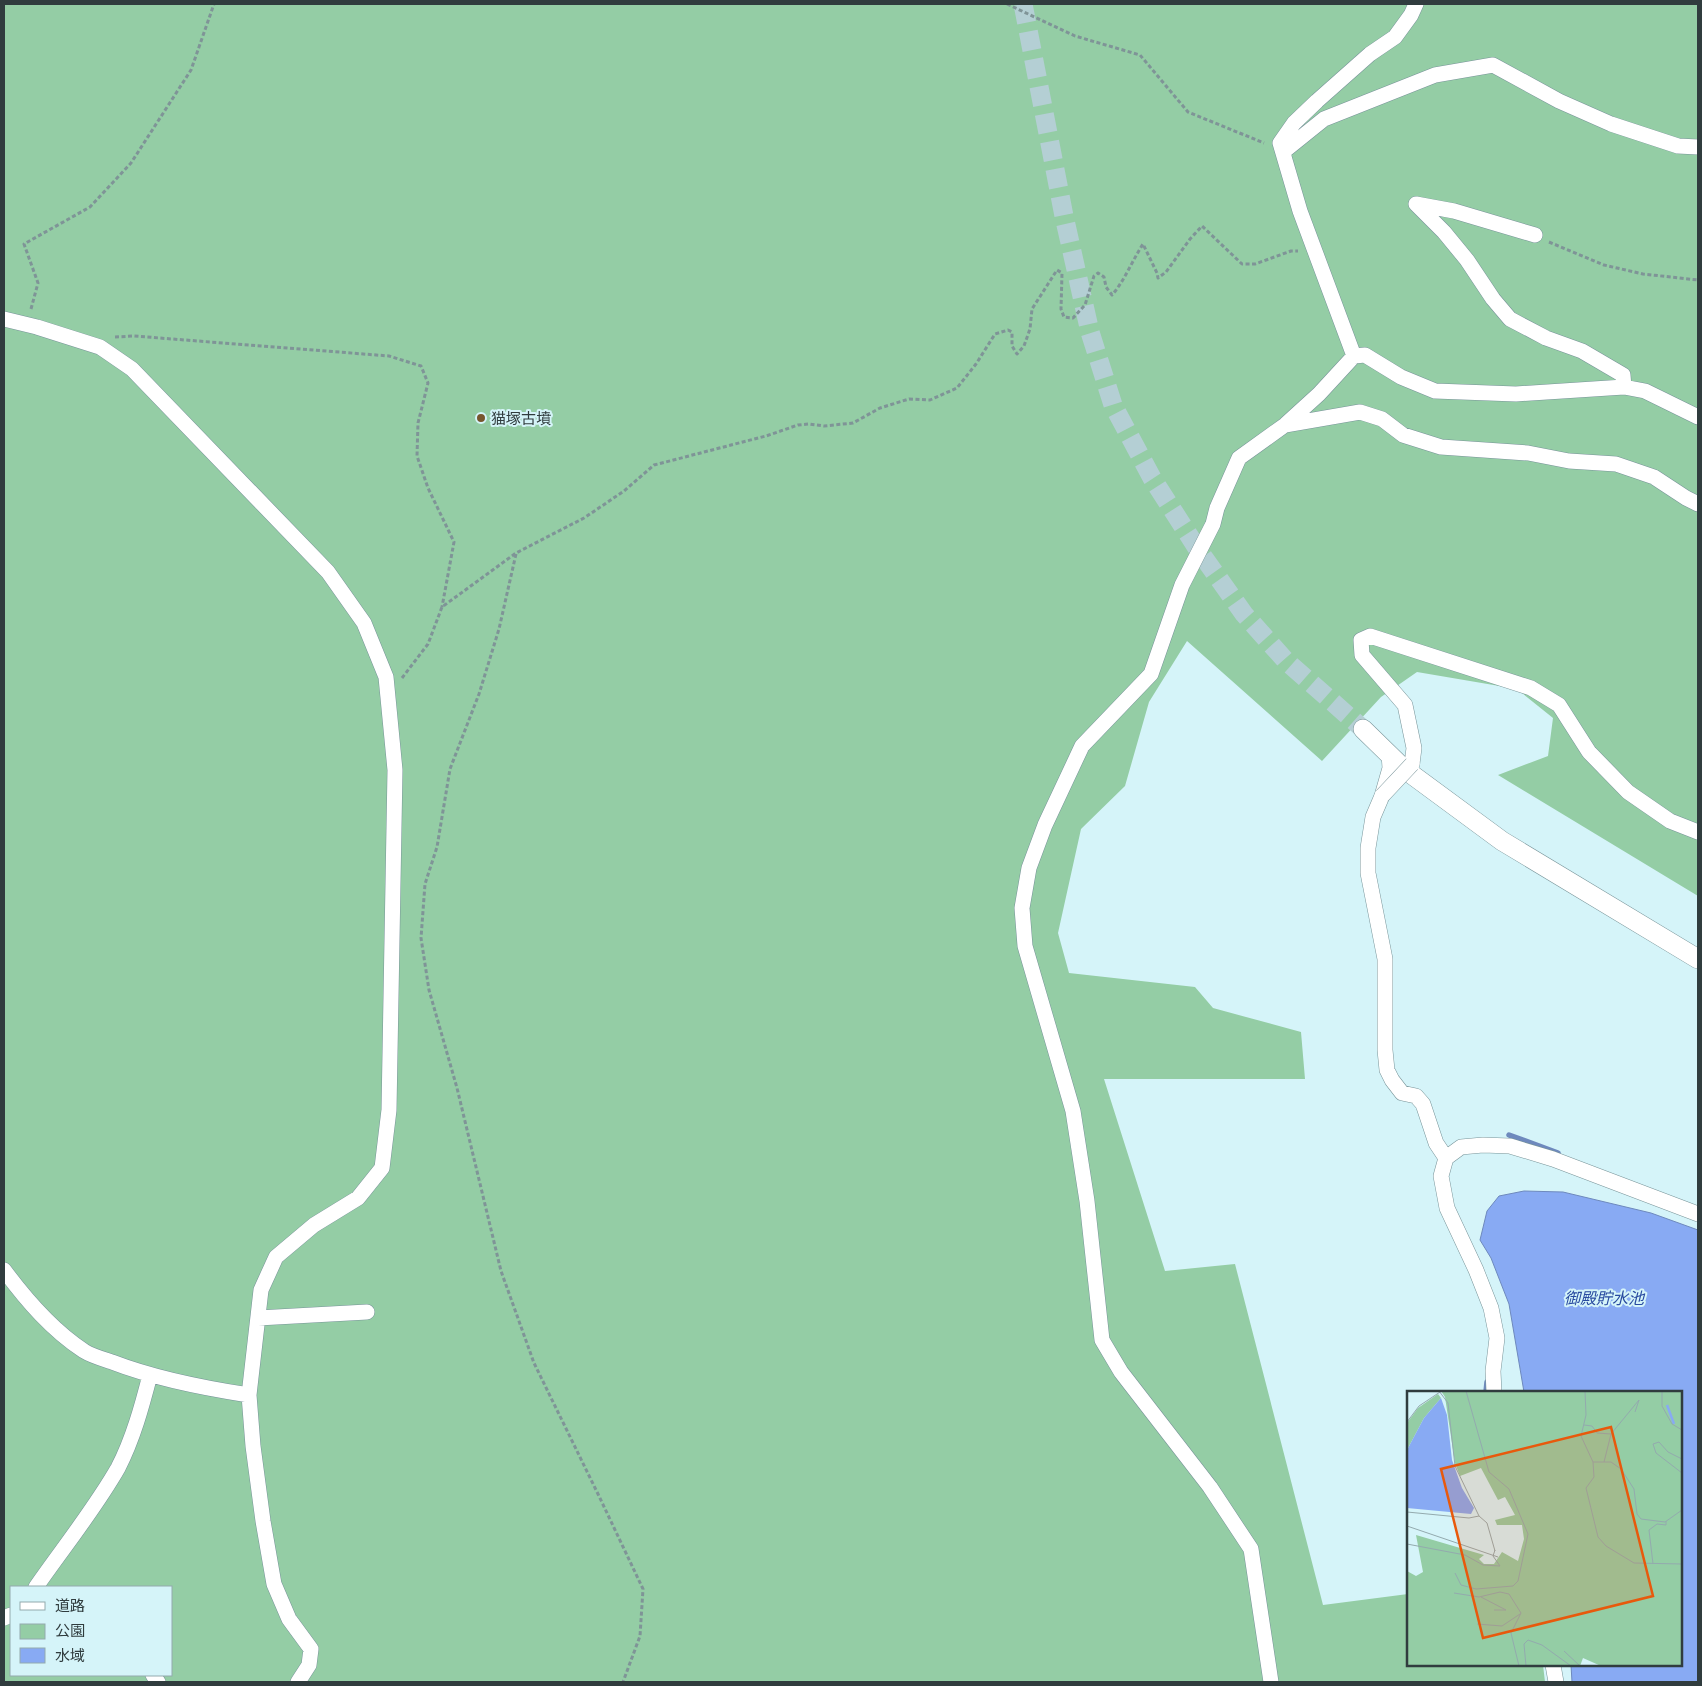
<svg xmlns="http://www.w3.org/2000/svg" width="1702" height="1686" font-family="'Public Sans','Noto Sans JP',sans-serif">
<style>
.green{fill:#94cda5;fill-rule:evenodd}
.water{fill:#88aaf3;stroke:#6e89bd}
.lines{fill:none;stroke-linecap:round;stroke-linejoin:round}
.stream{stroke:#6e89bd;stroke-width:5.5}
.tertiary-tunnel{stroke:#b4cfd4;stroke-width:19;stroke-dasharray:19 9;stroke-linecap:butt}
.minor-casing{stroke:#789499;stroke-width:16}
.tertiary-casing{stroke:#789499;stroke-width:20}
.path{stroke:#7f9497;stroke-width:3;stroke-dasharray:4 2.5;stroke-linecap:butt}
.minor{stroke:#fff;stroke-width:15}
.tertiary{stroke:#fff;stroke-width:19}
.minor-bridge-casing{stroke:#789499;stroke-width:16;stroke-linecap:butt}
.minor-bridge{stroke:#fff;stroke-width:15}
.poi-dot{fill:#77562d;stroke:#d5f4f9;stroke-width:2}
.labels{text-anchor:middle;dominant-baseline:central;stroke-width:4;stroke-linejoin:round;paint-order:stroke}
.poi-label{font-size:15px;fill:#303c3e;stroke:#d5f4f9;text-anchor:start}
.water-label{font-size:16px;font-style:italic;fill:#294ba0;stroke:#d5f4f9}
.inset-river{fill:none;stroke:#88aaf3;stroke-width:2.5}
.inset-road{fill:none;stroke:#93aaae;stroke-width:1}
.view{fill:#e8590c;fill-opacity:0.15;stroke:#e8590c;stroke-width:2.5}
.inset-edge{fill:none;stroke:#303c3e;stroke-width:2.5}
</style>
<rect width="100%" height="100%" fill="#d5f4f9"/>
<path class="green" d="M4,4H1698V896L1498,775L1548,756L1553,718L1517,689L1417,672L1381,697L1322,761L1187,641L1149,702L1125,786L1081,829L1058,933L1069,973L1195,987L1213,1008L1301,1032L1305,1079H1104L1165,1271L1235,1264L1323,1605L1408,1594V1665H1543L1545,1682H4ZM11,1587H171V1675H11Z"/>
<path class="water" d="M1524,1191L1563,1192L1651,1213L1698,1230V1682H1572L1571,1665H1681V1392H1524L1509,1304L1491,1258L1480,1240L1487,1211L1499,1196Z"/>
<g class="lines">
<path class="stream" d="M1509,1135L1558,1153
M1486,1392L1487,1382"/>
<path class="tertiary-tunnel" d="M1023,4L1064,216L1090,332L1113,405L1152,478L1197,548L1244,614L1286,661L1363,729"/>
<g class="minor-casing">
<path id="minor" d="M1416,4L1411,15L1395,37L1370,54L1317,101L1294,123L1280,143L1300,211L1354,356L1365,355L1401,377L1435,391L1516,394L1624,387L1645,391L1698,417
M1283,152L1324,119L1435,75L1493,65L1559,101L1611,124L1678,146L1698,147
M1535,235L1454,211L1416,204L1444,232L1467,260L1493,299L1510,319L1546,338L1582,351L1623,375L1624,387
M4,319L37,327L100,347L132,369L328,572L364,623L386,677L395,770L389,1110L382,1168L358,1198L314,1225L276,1257L261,1290L249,1395L253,1446L263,1521L274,1584L289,1619L311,1649L309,1665L298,1682
M1286,424L1319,394L1354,356
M1389,754L1390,768L1382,796L1373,817L1368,848V873L1385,959V1050L1387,1070L1392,1080L1402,1093L1416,1096L1423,1104L1436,1143L1446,1158
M1412,764L1414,748L1405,705L1362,655L1361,640L1370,636L1531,688L1559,705L1589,752L1628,792L1670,821L1698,832
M4,1270C27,1301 52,1330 84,1351C92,1356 103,1359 112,1362C156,1379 203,1388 249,1395
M258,1318L367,1312
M1494,1392L1493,1371L1497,1338L1491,1308L1476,1270L1447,1208L1441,1176L1446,1158L1461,1147L1483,1145L1510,1146L1553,1159L1698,1214
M36,1587C63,1548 94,1510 118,1468C133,1439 142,1406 150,1375
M4,1618L11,1615
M1553,1665L1556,1682
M153,1675L158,1682
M1271,1682L1251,1549L1210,1487L1121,1372L1102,1340L1087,1201L1073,1111L1025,946L1022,908L1029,868L1045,825L1082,746L1151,674L1182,585L1213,524L1217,508L1239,458L1285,425L1360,412L1382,419L1403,435L1441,447L1528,453L1569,461L1616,464L1654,477L1686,498L1698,504"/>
</g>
<g class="tertiary-casing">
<path id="tertiary" d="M1363,729L1403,768L1502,841L1698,959"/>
</g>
<path class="path" d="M1007,4L1075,36L1140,55L1188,112L1264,143
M1549,242L1604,265L1643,274L1698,280
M31,309L38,283L24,244L90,207L131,163L191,70L214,4
M115,337L134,336L389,356L421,366L428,383L418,423L417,456L428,488L454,542L442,607
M516,554L499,629L479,694L450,769L437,847L425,884L421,938L429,990L457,1088L501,1271L534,1363L598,1494L643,1589L640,1636L623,1682
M402,678L428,644L442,607L516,553L584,518L624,491L654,465L766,436L798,425L809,424L824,426L853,423L880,408L909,399L930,400L957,388L976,364L995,334L1008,330L1012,332V346L1017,354L1024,346L1030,329L1032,309L1057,270L1062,273L1061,309L1064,317L1073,318L1085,305L1094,276L1098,273L1104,277L1106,287L1112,295C1125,280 1132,261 1143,244L1157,273L1158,278L1166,272L1190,239L1202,226L1242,264H1255L1291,251H1298"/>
<use href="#minor" class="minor"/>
<use href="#tertiary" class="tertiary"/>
<g class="minor-bridge-casing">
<path id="minor-bridge" d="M1382,796L1412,764"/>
</g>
<use href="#minor-bridge" class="minor-bridge"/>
</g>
<circle class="poi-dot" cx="481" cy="418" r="5"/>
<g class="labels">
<g class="poi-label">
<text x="491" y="418">猫塚古墳</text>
</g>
<g class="water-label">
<text x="1604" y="1298">御殿貯水池</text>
</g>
</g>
<g transform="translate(1407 1391)">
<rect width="275" height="275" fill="#d5f4f9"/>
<path d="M34,0H275V275H194L176,267L173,275H0V180L9,185L16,181L9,144L77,164L72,168L77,173H87L95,161L111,170L117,148L115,134H90L88,129L108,124L98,106L91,109L74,77L53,85L48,72L38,6ZM31,3L34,7L17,27L0,59V32L11,17Z" fill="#94cda5"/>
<path d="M34,7L40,24L45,69L55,97L67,117L64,123L0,117V59L17,27Z" fill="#88aaf3"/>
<path class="inset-river" d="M260,14L267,33"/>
<path class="inset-road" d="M178,0L179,24L174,45L186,71L187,86L179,97L191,146L199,155L227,172L275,173M255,0V15L265,33L275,39M0,31L12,15L33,1M177,34L185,35L190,42L204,43L232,9L228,21M275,68L261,61L252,51L246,53L249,62L275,82M186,71H204L214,78L227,98L230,123L234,128L258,131L275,119M197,71L204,43M0,121L62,127L72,125L48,75L41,12L32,0M72,125L80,132L88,160M0,135L91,166M0,153L58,164L76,174L93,175L86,165L88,159M246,173L242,139L250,133L259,134V130M48,182L54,194L69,198L106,195L111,190L121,143L102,98L82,81L59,0M47,202L72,206L93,201L102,203L114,222L104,242L112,275M74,206L99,219H87M70,233L95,235L113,223M157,260L173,275M119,275L117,253L121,249L135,254L164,275"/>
<path class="view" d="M204,36L246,205L76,247L34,78Z"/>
<rect width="275" height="275" class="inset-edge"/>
</g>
<rect width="1702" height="1686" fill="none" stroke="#303c3e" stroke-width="10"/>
<rect x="10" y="1586" width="162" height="90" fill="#d5f4f9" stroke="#93aaae"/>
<rect x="20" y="1602" width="25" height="8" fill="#ffffff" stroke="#93aaae"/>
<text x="55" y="1611" font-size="15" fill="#303c3e">道路</text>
<rect x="20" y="1624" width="25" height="15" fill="#94cda5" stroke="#93aaae"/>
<text x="55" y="1636" font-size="15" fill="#303c3e">公園</text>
<rect x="20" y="1648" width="25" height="15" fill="#88aaf3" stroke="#93aaae"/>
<text x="55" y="1661" font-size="15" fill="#303c3e">水域</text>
</svg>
